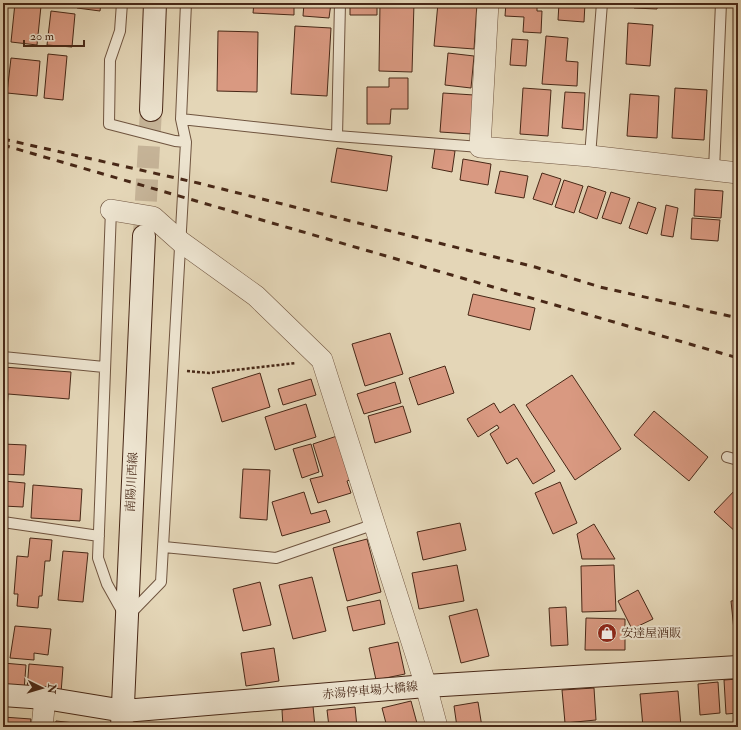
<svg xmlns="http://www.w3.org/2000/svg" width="741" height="730" font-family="'IM FELL Double Pica','Noto Serif JP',serif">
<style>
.building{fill:#d99981;stroke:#482817}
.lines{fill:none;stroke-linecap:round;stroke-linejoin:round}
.secondary-tunnel{stroke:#c5b397;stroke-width:22;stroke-dasharray:22 11;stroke-linecap:butt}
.lane-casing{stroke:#6f543f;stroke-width:12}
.street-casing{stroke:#6f543f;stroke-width:22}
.secondary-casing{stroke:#482817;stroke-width:24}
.path{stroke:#482817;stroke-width:2.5;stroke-dasharray:3 2;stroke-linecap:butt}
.lane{stroke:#ede4d0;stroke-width:10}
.street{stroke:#ede4d0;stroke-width:21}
.secondary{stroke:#ede4d0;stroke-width:22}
.rail{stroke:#482817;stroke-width:3;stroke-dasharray:7 7;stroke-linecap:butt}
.labels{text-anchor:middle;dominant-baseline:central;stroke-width:4;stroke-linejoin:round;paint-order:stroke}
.street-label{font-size:12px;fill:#482817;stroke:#ede4d0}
.poi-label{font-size:12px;fill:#482817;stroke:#ede4d0;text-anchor:start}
</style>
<rect width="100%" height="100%" fill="#e4d6b7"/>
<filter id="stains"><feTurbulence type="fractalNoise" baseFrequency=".005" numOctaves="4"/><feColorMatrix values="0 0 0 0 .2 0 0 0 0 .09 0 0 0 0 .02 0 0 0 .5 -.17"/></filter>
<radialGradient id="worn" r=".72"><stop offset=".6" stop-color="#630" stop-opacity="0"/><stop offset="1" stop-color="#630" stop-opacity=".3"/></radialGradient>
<path class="building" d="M15,3L41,6L37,45L11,42Z
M77,3H101L100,11L77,8Z
M254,3H294V15L253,13Z
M304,3H331L329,18L303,16Z
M350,3H377V15H350Z
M380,3H414L412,72L379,71Z
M438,3H477L474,49L434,46Z
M506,3H537V11H542L541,33L523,32L524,17L505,16Z
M559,3H585L584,22L558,20Z
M634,3H658L657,9L634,8Z
M51,11L75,14L72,47L47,45Z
M628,23L653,25L650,66L626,64Z
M295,26L331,28L327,96L291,94Z
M218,31L258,32L257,92L217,91Z
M546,36L568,38L566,61L578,62L577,86L542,84Z
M512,39L528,40L526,66L510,65Z
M448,53L474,56L471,88L445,85Z
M48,54L67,56L63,100L44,98Z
M11,58L40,61L37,96L7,93Z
M389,78H408V109H391L390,124H367V87H389Z
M523,88L551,90L548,136L520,134Z
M675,88L707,90L704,140L672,138Z
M565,92L585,93L583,130L562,128Z
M443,93L474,95L471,134L440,132Z
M630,94L659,96L657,138L627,136Z
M337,148L392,156L387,191L331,182Z
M435,148L455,151L452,172L432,168Z
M463,159L491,164L488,185L460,180Z
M500,171L528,176L524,198L495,193Z
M542,173L561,179L552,205L533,199Z
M564,180L583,186L574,213L555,207Z
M588,186L606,192L597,219L579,212Z
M695,189L723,191L721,218L694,216Z
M611,192L630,198L621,224L602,218Z
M638,202L656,208L647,234L629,228Z
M666,205L678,208L673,237L661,235Z
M692,218L720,220L718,241L691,239Z
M735,221H738V245H734Z
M473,294L535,308L530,330L468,315Z
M390,333L403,374L365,386L352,344Z
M445,366L454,393L418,405L409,378Z
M3,367L71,372L69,399L8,394L5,443H3Z
M260,373L270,407L222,422L212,388Z
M572,375L621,449L575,480L526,405Z
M311,379L316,395L283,405L278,389Z
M395,382L401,403L364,414L357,394Z
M494,403L500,413L514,404L555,471L533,484L517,458L507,464L490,434L499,428L497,425L478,437L467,419Z
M306,404L316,437L275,450L265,417Z
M403,406L411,432L375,443L368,416Z
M654,411L708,457L689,481L634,435Z
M340,435L353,479L347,481L351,493L318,503L310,479L323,476L313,444Z
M3,444L26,445L24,475L3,474Z
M311,444L319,472L302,478L293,449Z
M243,469L270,470L267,520L240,518Z
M3,481L25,483L23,507L3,506Z
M560,482L577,523L553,534L535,493Z
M33,485L82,489L80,521L31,518Z
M738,487V534L714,512Z
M304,492L311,514L326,510L330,522L282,536L272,502Z
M460,523L466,550L423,560L417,532Z
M594,524L615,559H582L577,534Z
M30,538L52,540L50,561H45L42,596H39L38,608L17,606L18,594H14L17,556L28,557Z
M367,539L381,592L347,601L333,548Z
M63,551L88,553L83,602L58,600Z
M457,565L464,601L419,609L412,573Z
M614,565L616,611L582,612L581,566Z
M312,577L326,631L293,639L279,585Z
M260,582L271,625L243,631L233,589Z
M638,590L653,619L632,629L618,601Z
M380,600L385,624L353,631L347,607Z
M738,600V640H735L731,601Z
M566,607L568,645L551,646L549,608Z
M477,609L489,656L461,663L449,616Z
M586,618L625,619V650H585Z
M15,626L51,629L48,655L34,653V660L10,658Z
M398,642L405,674L376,680L369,648Z
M274,648L279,681L246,686L241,653Z
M3,663L26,665L24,690L3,688Z
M29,664L63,667L61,693L27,690Z
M738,679V713L726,714L724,680Z
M718,682L720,713L700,715L698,684Z
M594,688L596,720L565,723L562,690Z
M678,691L681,727H643L640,694Z
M411,701L418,727H387L382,708Z
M478,702L482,727H457L454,706Z
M313,706L315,727H283L282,710Z
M355,707L357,727H329L327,710Z
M3,717L31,719L30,727H3Z
M56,721L84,724V727H55Z
M180,724H201V727H180Z"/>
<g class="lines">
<path class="secondary-tunnel" d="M144,234L151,110"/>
<g class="lane-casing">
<path id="lane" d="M122,3L120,31L110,60L109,124L175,141L186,142
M181,119L337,136L480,147
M337,136L340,3
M590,156L602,3
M714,170L721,3
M111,210L98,558L107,584L126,618L161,582L186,142L181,119L186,3
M3,357L104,367
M727,457L738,460
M3,522L99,536
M164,547L276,558L375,524"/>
</g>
<g class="street-casing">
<path id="street" d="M488,3L480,147L590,156L738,173
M111,210L153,217L181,242L256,296L322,360L426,686L437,727
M42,727L45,698"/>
</g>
<g class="secondary-casing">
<path id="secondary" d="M151,110L155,3
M3,695L45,698L124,711L426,686L738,667
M122,727L144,236"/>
</g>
<path class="path" d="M187,371L209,373L296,363"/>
<use href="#lane" class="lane"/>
<use href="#street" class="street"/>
<use href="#secondary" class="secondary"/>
<path class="rail" d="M3,139L198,183L535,267L600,287L738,318
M3,145L738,358"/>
</g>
<defs>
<g id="shop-disc" transform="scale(1)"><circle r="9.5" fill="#8f2418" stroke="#ede4d0"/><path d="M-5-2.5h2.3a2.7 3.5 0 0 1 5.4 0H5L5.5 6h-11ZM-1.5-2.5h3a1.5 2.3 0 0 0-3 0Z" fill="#fff"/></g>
</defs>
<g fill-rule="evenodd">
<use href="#shop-disc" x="607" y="633"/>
</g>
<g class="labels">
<g class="street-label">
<text transform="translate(132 482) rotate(-87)">南陽川西線</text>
<text transform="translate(370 691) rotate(-5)">赤湯停車場大橋線</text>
</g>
<g class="poi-label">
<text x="621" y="633">安達屋酒販</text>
</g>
</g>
<rect width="741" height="730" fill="none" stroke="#e4d6b7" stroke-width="16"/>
<rect x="4" y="4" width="733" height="722" fill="none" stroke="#482817" stroke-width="2"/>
<rect x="8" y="8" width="725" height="714" fill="none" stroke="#482817"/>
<g transform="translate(42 688) rotate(95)" stroke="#ede4d0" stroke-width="3" paint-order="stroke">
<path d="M0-3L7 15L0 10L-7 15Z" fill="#482817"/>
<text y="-6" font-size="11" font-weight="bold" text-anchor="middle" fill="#482817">N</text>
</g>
<path d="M24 40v6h60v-6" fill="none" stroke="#482817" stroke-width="2"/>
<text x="30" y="40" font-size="12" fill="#482817" stroke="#ede4d0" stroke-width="3" paint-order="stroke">20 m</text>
<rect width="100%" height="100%" filter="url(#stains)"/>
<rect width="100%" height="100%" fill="url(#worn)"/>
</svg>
